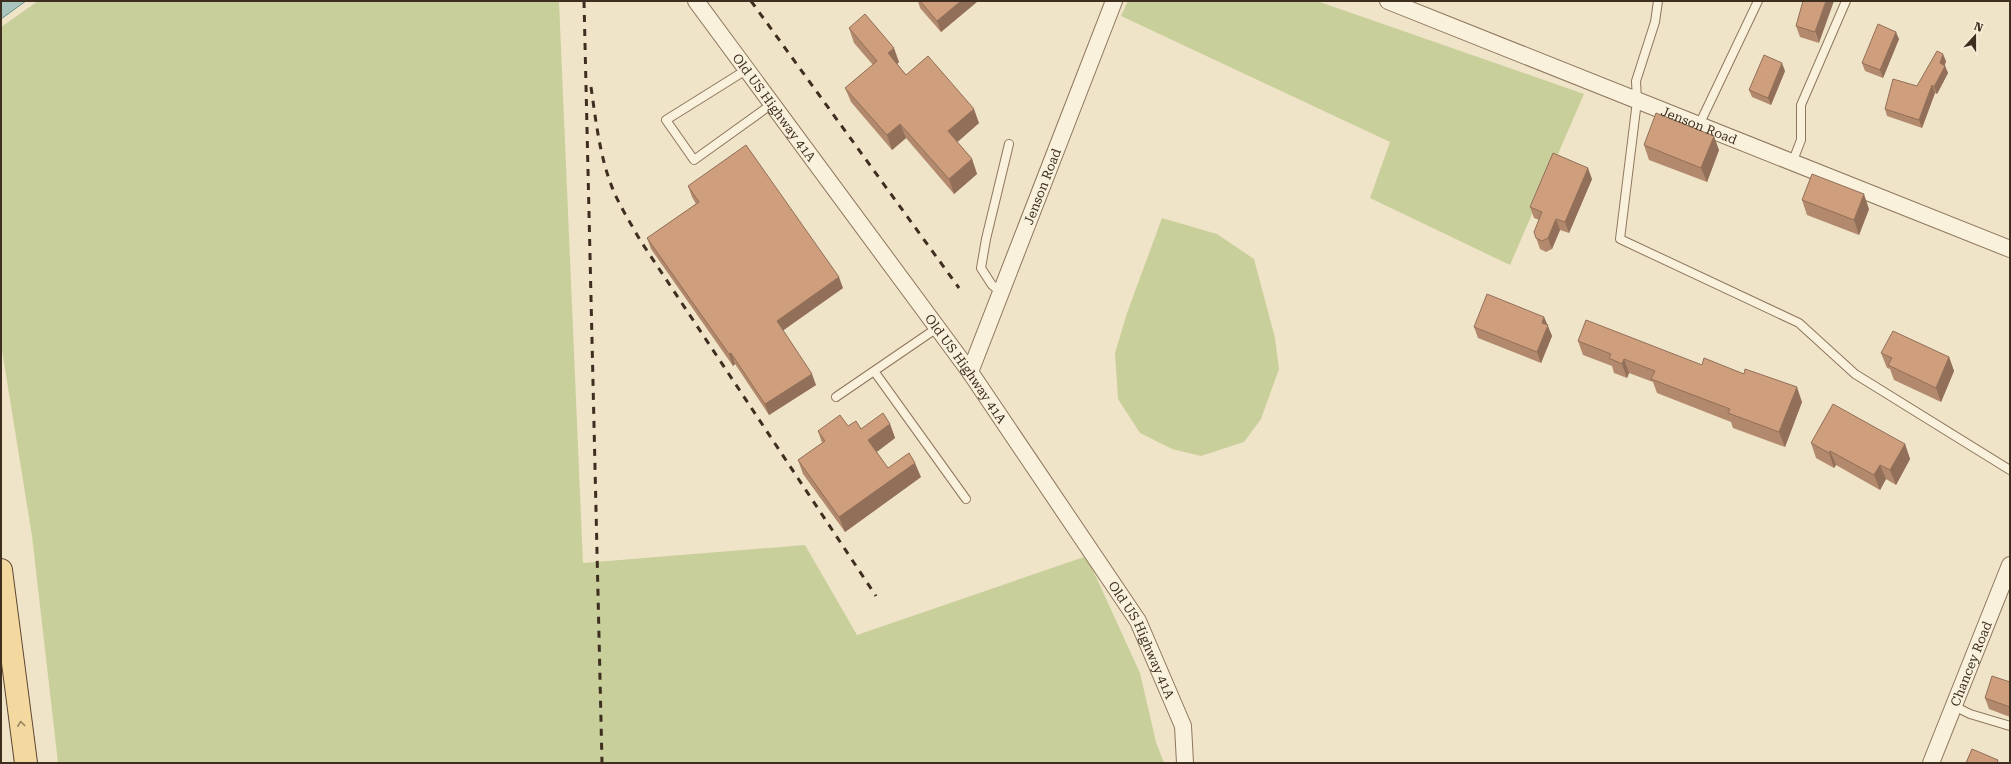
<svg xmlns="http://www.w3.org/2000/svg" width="2011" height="764" font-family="'Roboto Serif',serif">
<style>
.green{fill:#c9cf9b}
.water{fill:#a9c4bc;stroke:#6f938a}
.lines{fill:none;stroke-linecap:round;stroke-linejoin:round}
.lane-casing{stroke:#8d765c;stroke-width:10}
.street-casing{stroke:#8d765c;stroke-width:18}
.primary-casing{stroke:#5b4430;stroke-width:24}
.lane{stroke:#faf1dc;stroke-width:8}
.street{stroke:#faf1dc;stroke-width:16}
.primary{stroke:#f3d9a0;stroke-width:22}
.rail{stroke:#3d2e20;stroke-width:3;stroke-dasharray:7 7;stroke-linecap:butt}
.wall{fill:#b2896c}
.shaded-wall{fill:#916f58}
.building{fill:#cf9f7d;stroke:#916f58}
.oneway{stroke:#988460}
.labels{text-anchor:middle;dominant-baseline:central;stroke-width:3.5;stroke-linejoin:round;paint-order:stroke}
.street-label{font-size:13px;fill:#3d2e20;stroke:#f7eed8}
</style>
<rect width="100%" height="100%" fill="#f0e4c8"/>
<path class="green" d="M38,1H559L583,563L805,545L857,635L1084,557L1092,568L1140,673L1156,742L1164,763H58L32,536L1,344V27Z
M1128,1H1317L1584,94L1510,265L1370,198L1390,142L1121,16Z
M1162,218L1217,234L1254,259L1275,338L1279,369L1261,419L1244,442L1201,456L1172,449L1140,433L1118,399L1115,353L1127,313Z"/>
<path class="water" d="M1,1H26L1,19Z"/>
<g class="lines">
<g class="lane-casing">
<path id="lane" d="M1658,1L1655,22L1636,81L1637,101L1620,239L1799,323L1855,374L2010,470
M746,70L666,120L694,160L772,104
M1699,125L1758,1
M1792,163L1801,140V105L1846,1
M1001,292L992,285L981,268L986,239L1009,144
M874,371L966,499
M836,397L937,328
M1954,706L1970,714L2010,726"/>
</g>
<g class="street-casing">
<g id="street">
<path id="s1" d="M696,1L970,372L1138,621L1183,726L1185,763"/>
<path id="s2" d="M1388,1L2010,249"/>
<path id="s3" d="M970,372L1114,1"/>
<path id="s4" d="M1931,763L2010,565"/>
</g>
</g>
<g class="primary-casing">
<path id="primary" d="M1,570L26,763"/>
</g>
<use href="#lane" class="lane"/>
<use href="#street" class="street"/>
<use href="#primary" class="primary"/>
<path class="rail" d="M584,1L602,763
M751,1L959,288
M591,87C596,122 600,159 614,192C621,208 631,224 640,240L876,596"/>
</g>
<path class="wall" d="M918,1H978L941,32L920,8Z
M1803,1L1819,43L1800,37L1796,26Z
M849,28L899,62L897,64L906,75L979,123L957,142L972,159L977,174L954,194L906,138L892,150L851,102L845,88L873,65L854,43Z
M1899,39L1883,78L1865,71L1862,63Z
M1946,61L1945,65V66L1948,73L1937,94L1935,93L1922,128L1887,116L1885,109L1917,86Z
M1785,71L1771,105L1752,97L1749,90Z
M1644,145L1719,150L1707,182L1649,160Z
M1592,179L1569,233L1560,230L1552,249L1546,252L1540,249L1534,232L1539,220L1534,218L1530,207Z
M688,186L843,288L783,330L816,385L769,415L735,364L733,366L651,249L647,238L696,204L692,197Z
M1802,200L1869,209L1859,235L1807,215Z
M1544,317L1552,336L1541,363L1478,338L1474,327Z
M1578,341L1702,365L1802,402L1785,447L1733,428L1731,422L1657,393L1653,382L1629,373L1627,378L1614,373L1612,366L1583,355Z
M1881,353L1949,357L1954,371L1941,402L1894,380L1890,369L1887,368Z
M890,424L895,438L876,452L888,468L921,477L845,532L803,474L798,460L822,443L818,431L848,426L861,429Z
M1811,443L1905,444L1910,459L1896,485L1886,479L1880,490L1836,465L1834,468L1816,458Z
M2010,682V717L1989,709L1985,698Z"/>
<path class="shaded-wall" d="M961,1H978L941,32L937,21Z
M1826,1H1834L1819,43L1815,32Z
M1896,32L1899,39L1883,78L1880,70Z
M894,48L899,62L893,68L888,53Z
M1943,54L1946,61L1943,70L1940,63Z
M1782,63L1785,71L1771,105L1768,98Z
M1945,66L1948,73L1937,94L1934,87Z
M1932,85L1935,93L1922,128L1919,120Z
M974,109L979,123L953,146L948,131Z
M900,124L906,138L892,150L887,135Z
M1714,136L1719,150L1707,182L1701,168Z
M972,159L977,174L954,194L949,179Z
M1588,168L1592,179L1569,233L1565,222Z
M1864,194L1869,209L1859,235L1854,220Z
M1556,219L1560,230L1552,249L1548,238Z
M839,277L843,288L781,332L777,321Z
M1544,317L1552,336L1541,363L1537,352L1542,323Z
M731,353L735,364L733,366L729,354Z
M1949,357L1954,371L1941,402L1936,388Z
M1624,359L1629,373L1627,378L1622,364Z
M812,374L816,385L769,415L765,404Z
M1797,387L1802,402L1785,447L1779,432Z
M890,424L895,438L873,455L868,440Z
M1905,444L1910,459L1896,485L1890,470Z
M1830,451L1836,465L1834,468L1829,453Z
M915,463L921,477L845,532L839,517Z
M1880,465L1886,479L1880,490L1874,475Z"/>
<path class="building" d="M920,1H961L937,21Z
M1803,1H1826L1815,32L1796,26Z
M865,14L894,48L888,53L906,75L928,56L974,109L948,131L972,159L949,179L900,124L887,135L845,88L877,61L849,28Z
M1878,24L1896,32L1880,70L1862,63Z
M1937,51L1943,54L1940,63L1945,66L1934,87L1932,85L1919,120L1885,109L1893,79L1917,86Z
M1764,55L1782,63L1768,98L1749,90Z
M1656,113L1714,136L1701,168L1644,145Z
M746,145L839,277L777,321L812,374L765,404L731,353L729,354L647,238L699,202L688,186Z
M1553,153L1588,168L1565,222L1556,219L1548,238L1542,241L1536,238L1534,232L1542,212L1530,207Z
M1812,174L1864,194L1854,220L1802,200Z
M1487,294L1544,317L1542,323L1548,325L1537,352L1474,327Z
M1586,320L1702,365L1704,358L1744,374L1745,369L1797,387L1779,432L1728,413L1730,409L1651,379L1655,371L1624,359L1622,364L1609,358L1611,354L1578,341Z
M1893,331L1949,357L1936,388L1888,365L1892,358L1881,353Z
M1833,404L1905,444L1890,470L1880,465L1874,475L1830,451L1829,453L1811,443Z
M883,413L890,424L868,440L888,468L909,453L915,463L839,517L798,460L825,441L818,431L840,415L848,426L856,421L861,429Z
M1992,676L2010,682V707L1985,698Z
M1972,749L1998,760L1997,763H1966Z"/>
<defs><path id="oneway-chevron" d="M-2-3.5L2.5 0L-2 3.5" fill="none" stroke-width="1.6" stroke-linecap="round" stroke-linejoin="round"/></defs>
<use class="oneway" href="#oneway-chevron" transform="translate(21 724) rotate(-97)"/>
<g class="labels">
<g class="street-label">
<text stroke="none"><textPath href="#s1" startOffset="132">Old US Highway 41A</textPath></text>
<text stroke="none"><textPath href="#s2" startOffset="335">Jenson Road</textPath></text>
<text stroke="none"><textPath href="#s3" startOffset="199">Jenson Road</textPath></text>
<text stroke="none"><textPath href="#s1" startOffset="456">Old US Highway 41A</textPath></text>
<text stroke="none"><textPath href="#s1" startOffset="780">Old US Highway 41A</textPath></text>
<text stroke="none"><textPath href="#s4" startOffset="107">Chancey Road</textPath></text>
</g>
</g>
<rect width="2011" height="764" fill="none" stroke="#3d2e20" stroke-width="4"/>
<g transform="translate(1975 36) rotate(21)" stroke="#f7eed8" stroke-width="3" paint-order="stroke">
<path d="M0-3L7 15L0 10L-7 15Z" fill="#3d2e20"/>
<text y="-6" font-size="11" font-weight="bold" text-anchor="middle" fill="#3d2e20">N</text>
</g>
</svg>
